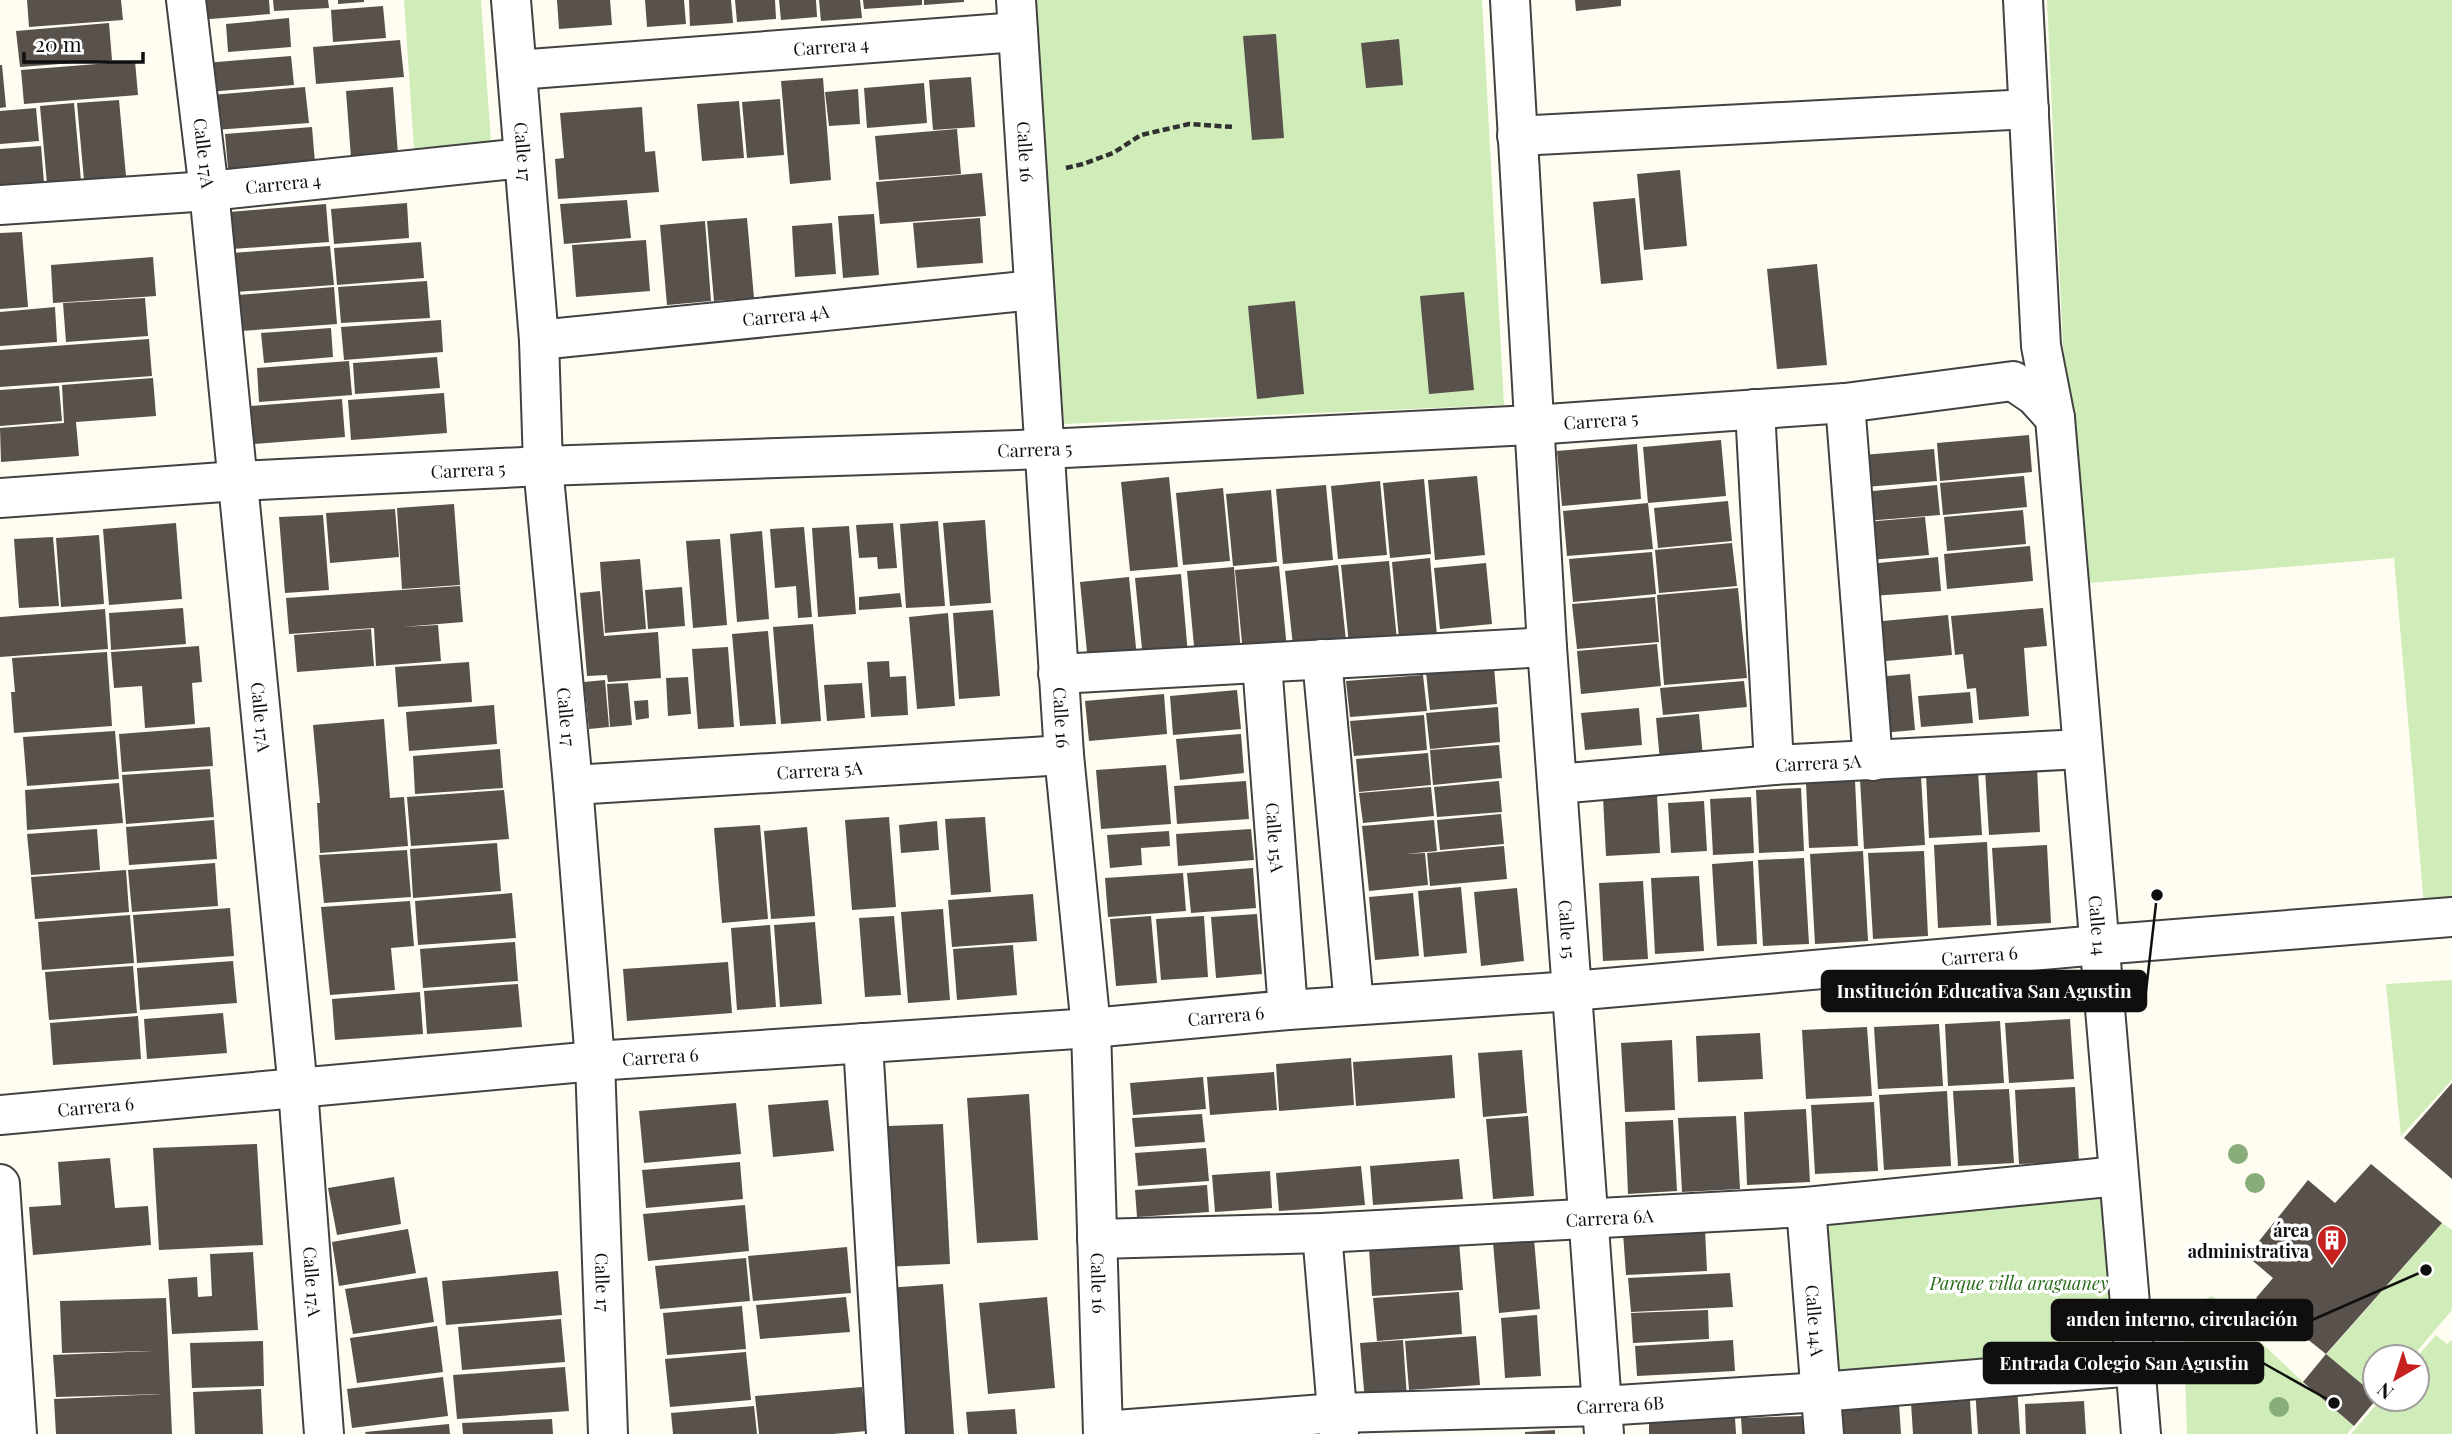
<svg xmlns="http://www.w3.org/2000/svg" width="2452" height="1434" font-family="'Playfair Display',serif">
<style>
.green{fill:#d0ecb8}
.building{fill:#59514b}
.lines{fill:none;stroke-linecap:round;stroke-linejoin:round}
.minor-casing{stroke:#424242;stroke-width:42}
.path{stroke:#313131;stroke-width:4.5;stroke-dasharray:7 3.5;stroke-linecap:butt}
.minor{stroke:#fff;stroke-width:38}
.tree{fill:#88ad7b}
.labels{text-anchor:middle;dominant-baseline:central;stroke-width:7;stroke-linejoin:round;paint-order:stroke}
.street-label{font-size:18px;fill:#0f0f0f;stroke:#fff}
.poi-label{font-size:18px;font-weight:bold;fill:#0f0f0f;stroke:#fff;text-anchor:end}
.park-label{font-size:18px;font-style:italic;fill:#276b1b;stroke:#fff}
.leader{fill:none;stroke:#0f0f0f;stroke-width:2.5}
.callout-dot{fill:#0f0f0f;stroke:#fff;stroke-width:2.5}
.callout{fill:#0f0f0f;stroke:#0f0f0f;stroke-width:2.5}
.callout-label{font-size:19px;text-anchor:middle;font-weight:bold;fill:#fff}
</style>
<rect width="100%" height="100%" fill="#fffdf1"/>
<path class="green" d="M404,0H481L491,142L414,148Z
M1036,0H1482L1504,405L1064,424Z
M2047,0H2452V902L2424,905L2394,558L2090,583L2063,347Z
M2452,980V1080L2401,1136L2386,984Z
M2109,1194L2113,1357L1833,1380L1822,1219Z
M2442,1223L2452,1230V1310L2412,1357H2375V1395L2326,1355Z
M2212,1296L2306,1385L2354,1426L2347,1434H2187L2183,1309Z
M2436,1335L2447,1344L2452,1340V1434H2351L2381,1399H2417V1357Z"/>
<path class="building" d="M27,0H121L123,20L29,27Z
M197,0H269L270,14L198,20Z
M273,0H328L329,8L274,11Z
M338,0H364V2L338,4Z
M557,0H610L612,25L559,29Z
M645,0H684L686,24L647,27Z
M689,0H731L733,23L690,26Z
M735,0H775L776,19L737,22Z
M779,0H816L817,17L781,20Z
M819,0H860L862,18L821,21Z
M863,0H922V5L864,9Z
M924,0H964V2L924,5Z
M1575,0H1621V6L1576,11Z
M383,6L386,38L333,42L331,10Z
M289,18L291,47L228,52L226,24Z
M109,23L112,60L20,67L16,31Z
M1276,34L1284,138L1252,140L1243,36Z
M1399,39L1403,85L1366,88L1361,43Z
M400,40L404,77L316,84L313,47Z
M291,56L294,85L207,92L205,63Z
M135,61L138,95L24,104L21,70Z
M0,65H2L6,107L0,108Z
M971,77L975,127L933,130L929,80Z
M823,78L831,180L790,184L781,81Z
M924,83L927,123L867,128L864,88Z
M305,87L309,123L214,130L211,95Z
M393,87L398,155L351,158L346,91Z
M858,89L860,124L829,126L825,92Z
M780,99L784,155L747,158L742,102Z
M119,100L126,176L84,180L77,103Z
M739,101L744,158L702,161L697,104Z
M74,103L81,181L47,184L40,106Z
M642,107L645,152L655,151L659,192L558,199L555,159L564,158L560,113Z
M36,108L39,141L0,144V111Z
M312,127L315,163L228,169L225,134Z
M957,129L961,174L879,180L875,136Z
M41,146L44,183L0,186V149Z
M1680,170L1687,246L1644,250L1637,174Z
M982,173L986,216L880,224L876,182Z
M1635,198L1643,280L1601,284L1593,202Z
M627,200L631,238L564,244L560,204Z
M407,203L409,238L334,244L331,209Z
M326,204L329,242L232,249L229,212Z
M874,214L879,275L843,278L838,216Z
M747,218L754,298L714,301L707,221Z
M980,218L983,263L917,268L913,223Z
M705,221L711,301L667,305L660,225Z
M832,223L836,274L795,277L792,226Z
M22,232L28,307L0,309V233Z
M646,240L650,291L576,297L572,245Z
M421,242L424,278L337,285L334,248Z
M330,246L334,285L235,292L231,253Z
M153,257L156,296L53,303L51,265Z
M1817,264L1827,365L1777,369L1767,269Z
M427,281L430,318L341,323L338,287Z
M334,287L337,324L241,331L238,295Z
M1464,292L1474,390L1429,394L1420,296Z
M145,298L148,336L66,342L63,303Z
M1295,301L1304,394L1257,399L1248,306Z
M55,307L57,342L0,346V312Z
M441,320L443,352L344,360L341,327Z
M331,328L333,357L264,363L261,333Z
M149,339L152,376L0,387V350Z
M437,357L440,388L355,394L353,363Z
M349,361L352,395L259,402L257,368Z
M153,378L156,416L76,422L79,456L1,462L0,428L64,423L62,385Z
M59,386L62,421L0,426V390Z
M444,393L447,433L351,440L348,400Z
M342,399L345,437L254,444L251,406Z
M2029,435L2032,472L1940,481L1937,443Z
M1721,440L1726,496L1648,503L1653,549L1567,556L1563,511L1648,503L1643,447Z
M1637,444L1641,499L1562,506L1557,451Z
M1934,449L1937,481L1866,487L1863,455Z
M1477,476L1485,555L1435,560L1428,480Z
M2024,476L2027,507L1943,515L1940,483Z
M1169,477L1178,567L1130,571L1121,482Z
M1424,479L1431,554L1390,558L1383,483Z
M1380,481L1387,555L1338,559L1331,486Z
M1326,485L1333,560L1283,564L1276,489Z
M1937,485L1940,515L1865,521L1862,492Z
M1223,488L1230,561L1183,565L1176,493Z
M1271,490L1277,562L1233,566L1226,494Z
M1728,501L1732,541L1658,548L1654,508Z
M454,504L460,585L402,589L397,508Z
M395,509L399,557L330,563L326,513Z
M2023,510L2026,544L1947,551L1944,517Z
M323,515L329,590L285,593L279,517Z
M1925,517L1929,555L1869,560L1865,522Z
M985,520L991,603L950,606L943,523Z
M938,521L945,606L906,608L900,524Z
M176,523L182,599L109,605L103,529Z
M893,523L897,568L878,569L877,557L859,558L856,525Z
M849,526L856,614L818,617L812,528Z
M804,527L812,617L798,618L796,586L775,588L770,529Z
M762,531L769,619L737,622L730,534Z
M99,535L104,604L61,607L56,538Z
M53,537L59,606L19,608L14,539Z
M720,539L727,625L693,628L686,541Z
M1732,543L1737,586L1659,593L1655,550Z
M2030,546L2033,581L1947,589L1944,554Z
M1652,552L1656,594L1573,602L1569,559Z
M1938,557L1941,591L1872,596L1869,564Z
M1430,558L1437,636L1399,639L1392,562Z
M640,559L646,629L605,633L600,562Z
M1389,561L1397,640L1349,645L1341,565Z
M1486,563L1492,624L1440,629L1434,568Z
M1338,565L1346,641L1293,646L1285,571Z
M1279,566L1287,649L1243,653L1235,570Z
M1234,567L1241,653L1195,657L1187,571Z
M1181,574L1188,655L1143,659L1135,578Z
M1129,577L1137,658L1088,662L1080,582Z
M460,586L463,622L402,627L438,625L441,661L376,666L374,628L289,634L286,598Z
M682,587L685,626L648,629L645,590Z
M1738,588L1747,678L1664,685L1657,595Z
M600,591L604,636L658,632L661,678L608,682L607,675L587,676L580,593Z
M900,593L902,607L859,610V597Z
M1655,597L1659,642L1577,649L1572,604Z
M183,608L186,644L111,650L109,613Z
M2043,608L2047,646L2024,648L2029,716L1979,720L1976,688L1967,689L1963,654L1955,655L1951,616Z
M105,609L108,649L0,657V617Z
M993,610L1000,696L959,699L953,613Z
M948,613L955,706L917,709L909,617Z
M1948,615L1952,655L1875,662L1872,622Z
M813,624L821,721L781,724L773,627Z
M371,629L374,666L297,672L294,635Z
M768,631L776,724L740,726L732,634Z
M1657,644L1661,686L1581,694L1577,651Z
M199,646L202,682L192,683L195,724L145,728L142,686L114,688L111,652Z
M728,647L734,727L698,729L692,649Z
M107,652L112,726L14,733L11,692H15L12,658Z
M889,661L890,677L906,676L908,715L871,717L867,662Z
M469,662L472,702L398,707L395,667Z
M1494,666L1497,704L1430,710L1426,672Z
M1910,674L1915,730L1882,733L1877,677Z
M1423,675L1427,711L1350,717L1346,681Z
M688,677L691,714L668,716L666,678Z
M605,680L609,727L589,729L584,682Z
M1744,681L1747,707L1663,715L1660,688Z
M628,683L632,725L610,727L607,684Z
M862,683L865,718L827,721L824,685Z
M1237,690L1241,729L1173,735L1170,696Z
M1970,692L1973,723L1921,727L1918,696Z
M1164,694L1167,734L1089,741L1085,701Z
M648,700L649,718L636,720L634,701Z
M494,705L497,744L409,751L406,712Z
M1498,707L1500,742L1430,749L1426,713Z
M1639,708L1642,745L1585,750L1581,713Z
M1699,714L1703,757L1660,761L1656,718Z
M1424,715L1427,750L1354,756L1350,721Z
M384,719L390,798L404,797L408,846L320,853L317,803H320L313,725Z
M210,727L213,766L122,772L119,734Z
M115,731L119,779L27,786L23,737Z
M1241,734L1244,773L1180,780L1176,739Z
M1499,745L1502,778L1433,785L1430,750Z
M500,749L503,788L415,794L413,756Z
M1428,753L1431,785L1359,792L1356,759Z
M1166,765L1171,824L1101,829L1096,770Z
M2037,768L2040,832L1989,835L1985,770Z
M210,769L214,817L126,824L122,775Z
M1978,771L1982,835L1929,838L1926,774Z
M1921,776L1925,845L1864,849L1860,779Z
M1855,780L1858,846L1809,848L1806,783Z
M1246,781L1249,819L1177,824L1174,786Z
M1499,781L1502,812L1437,817L1434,787Z
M119,783L123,823L27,830L25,790Z
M1431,787L1434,816L1363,823L1359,793Z
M1801,788L1804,851L1759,853L1756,790Z
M504,790L509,839L411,846L407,797Z
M1657,795L1660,853L1606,856L1603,797Z
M1751,797L1754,853L1713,855L1710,799Z
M1704,801L1707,851L1671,853L1668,803Z
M1501,814L1504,844L1440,850L1437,820Z
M889,817L896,907L852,910L845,820Z
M985,817L991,892L951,895L945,819Z
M214,820L217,859L129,865L126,827Z
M1434,820L1437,851L1405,854L1425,853L1428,885L1369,891L1362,826Z
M937,821L939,850L901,853L899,825Z
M760,825L768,919L722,923L714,828Z
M807,827L815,916L771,919L764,831Z
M97,829L100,870L31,875L27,834Z
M1251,829L1254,860L1178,866L1176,834Z
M1169,831L1170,846L1141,848L1142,865L1110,868L1107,835Z
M1987,842L1991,925L1938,928L1934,845Z
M497,843L501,891L413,898L410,849Z
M2047,845L2051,923L1997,926L1992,848Z
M1504,846L1507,879L1430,886L1427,853Z
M407,850L411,897L324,903L319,855Z
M1863,851L1868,941L1815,944L1810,854Z
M1924,851L1928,936L1873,939L1868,853Z
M1804,858L1809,944L1763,946L1758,860Z
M1753,861L1757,944L1717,946L1712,864Z
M215,863L218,906L132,912L128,870Z
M1253,868L1256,908L1191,913L1187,873Z
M126,870L129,912L35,919L31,877Z
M1183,873L1186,911L1108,917L1105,878Z
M1699,876L1704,951L1655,954L1651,878Z
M1643,881L1648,959L1603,961L1599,883Z
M1461,887L1467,953L1424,957L1418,891Z
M1517,888L1524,961L1481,966L1474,892Z
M512,893L516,938L418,945L415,901Z
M1413,893L1419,956L1375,960L1369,897Z
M1033,894L1037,941L952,947L948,900Z
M410,901L414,946L391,948L395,990L330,995L321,907Z
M230,908L234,956L137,963L133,915Z
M943,909L950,1000L908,1003L901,912Z
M1257,914L1262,974L1216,978L1211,917Z
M130,915L134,963L42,970L38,922Z
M894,916L901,995L865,997L859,918Z
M1151,916L1157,983L1116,986L1110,919Z
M1204,916L1208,977L1161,980L1156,919Z
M815,922L822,1004L780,1007L774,925Z
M770,925L776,1007L737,1010L731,928Z
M515,942L518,981L423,988L420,949Z
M1013,945L1017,995L957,1000L953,949Z
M233,961L237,1003L140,1010L137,968Z
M728,962L732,1013L627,1021L623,969Z
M133,966L137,1013L49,1020L45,972Z
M518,984L522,1027L427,1034L424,991Z
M420,992L423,1034L335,1040L332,999Z
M223,1013L227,1053L147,1059L144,1019Z
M138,1016L141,1059L53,1065L50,1023Z
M2070,1019L2074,1079L2009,1083L2005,1023Z
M2000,1021L2004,1083L1948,1086L1945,1024Z
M1939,1024L1943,1086L1878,1089L1874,1027Z
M1867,1027L1872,1096L1806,1099L1802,1030Z
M1760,1033L1763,1079L1698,1082L1696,1036Z
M1672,1040L1675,1110L1625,1112L1621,1043Z
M1522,1050L1527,1113L1483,1117L1478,1053Z
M1452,1055L1455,1098L1356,1106L1353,1062Z
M1351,1058L1354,1105L1279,1111L1276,1064Z
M1274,1072L1277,1110L1210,1115L1207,1077Z
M1203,1077L1206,1109L1133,1115L1130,1083Z
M2452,1083V1179L2404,1138Z
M2075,1087L2079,1162L2019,1164L2015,1090Z
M2009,1089L2014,1163L1958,1166L1953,1091Z
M1947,1091L1951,1166L1884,1170L1879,1095Z
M1029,1094L1038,1240L977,1243L967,1098Z
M828,1100L834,1151L773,1157L768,1105Z
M1874,1102L1878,1171L1815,1174L1811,1105Z
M736,1103L741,1154L644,1163L639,1111Z
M1806,1109L1810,1182L1747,1185L1744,1112Z
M1202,1114L1205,1142L1135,1147L1132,1118Z
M1528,1116L1534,1196L1493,1199L1486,1119Z
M1736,1116L1740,1189L1682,1192L1678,1118Z
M1673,1120L1677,1191L1628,1194L1625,1122Z
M943,1124L950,1264L883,1267L891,1202L888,1126Z
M257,1144L263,1245L159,1250L153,1148Z
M1206,1148L1209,1181L1138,1186L1135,1153Z
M110,1158L115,1208L148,1206L151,1245L33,1255L29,1207L61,1205L58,1162Z
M1459,1159L1463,1199L1373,1205L1370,1166Z
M740,1162L743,1199L646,1208L642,1170Z
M2371,1164L2442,1223L2326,1354L2256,1298L2273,1278L2247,1256L2308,1180L2335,1203Z
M1361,1166L1365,1205L1279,1211L1276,1173Z
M1270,1171L1272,1208L1215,1212L1212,1175Z
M394,1177L401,1224L337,1235L328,1188Z
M1207,1185L1209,1212L1137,1217L1135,1190Z
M745,1205L749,1251L648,1261L643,1214Z
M408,1229L416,1273L339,1286L332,1242Z
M1705,1229L1707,1271L1626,1275L1623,1233Z
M1534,1239L1540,1309L1499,1313L1493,1242Z
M1459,1241L1463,1290L1372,1296L1369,1248Z
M847,1247L851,1293L753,1301L748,1256Z
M253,1252L258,1330L172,1334L168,1279L197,1277L198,1297L212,1296L210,1254Z
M746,1258L750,1301L660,1309L655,1266Z
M558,1271L562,1315L446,1325L442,1281Z
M1730,1273L1733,1307L1631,1312L1628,1278Z
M427,1277L434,1322L353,1334L345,1289Z
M943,1284L954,1434H897L886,1288Z
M1459,1292L1462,1334L1377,1341L1373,1298Z
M846,1297L850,1332L760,1339L756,1305Z
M1047,1297L1055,1388L988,1394L979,1303Z
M166,1298L172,1434H56L54,1399L163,1394L56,1397L53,1355L153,1351L62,1353L60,1301Z
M742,1306L746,1349L667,1355L663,1313Z
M1708,1310L1709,1339L1633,1343L1631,1313Z
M1537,1315L1541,1376L1505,1378L1501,1318Z
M561,1319L565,1362L462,1370L458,1327Z
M437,1326L443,1372L357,1383L350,1338Z
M1476,1336L1480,1385L1409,1390L1405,1341Z
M1403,1340L1407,1398L1365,1402L1360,1343Z
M1733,1340L1735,1371L1637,1376L1635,1346Z
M263,1341L264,1386L192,1388L190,1343Z
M746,1352L751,1400L670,1407L665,1359Z
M2326,1354L2375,1395V1401L2354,1426L2303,1382Z
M565,1367L569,1411L457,1419L453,1375Z
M443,1377L448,1416L352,1428L347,1389Z
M1969,1384L1972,1434H1913L1910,1387Z
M2017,1386L2020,1434H1978L1975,1388Z
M862,1387L867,1431L833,1434H759L755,1396Z
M261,1389L263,1434H195L193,1392Z
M2084,1401L2086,1434H2026L2025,1404Z
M1899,1403L1901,1434H1840L1839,1406Z
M754,1406L757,1434H673L671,1413Z
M1015,1409L1017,1434H968L966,1412Z
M1804,1416L1806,1434H1742L1741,1418Z
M1735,1418L1736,1434H1649V1422Z
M552,1419L553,1434H463L462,1423Z
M449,1424L450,1434H366L365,1432Z
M1555,1430V1434H1525V1432Z"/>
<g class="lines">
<g class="minor-casing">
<g id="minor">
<path id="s1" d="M186,0L209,191L298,1089L324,1434"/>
<path id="s2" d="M511,0L539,340L543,466L573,785L595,1061L608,1434"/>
<path id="s3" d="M1016,0L1064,755L1091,1028L1103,1434"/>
<path id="s4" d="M1510,0L1547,647L1604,1434"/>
<path id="s5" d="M2023,0L2041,346L2055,418L2141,1434"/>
<path id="s6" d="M517,70L1018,32"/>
<path d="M1517,136L2029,109"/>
<path id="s7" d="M0,205L209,191L524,158"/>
<path id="s8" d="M539,340L1034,290"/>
<path d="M1845,403L1873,761"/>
<path d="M1755,409L1774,765"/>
<path id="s9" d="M0,498L237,481L543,466L1045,449L1533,425L1845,403L2013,381L2035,396L2055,418"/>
<path d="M1322,659L1354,1005"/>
<path id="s10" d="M1262,663L1288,1010"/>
<path d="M1058,674L1547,647"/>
<path id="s11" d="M1557,784L1774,765L2082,749"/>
<path id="s12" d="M573,785L1064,755"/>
<path d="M863,1043L886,1434"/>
<path id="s13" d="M0,1115L595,1061L1091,1028L1288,1010L1572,991L2099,945L2452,917"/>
<path d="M0,1184L17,1434"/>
<path id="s14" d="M1806,1207L1824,1434"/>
<path d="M1322,1233L1339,1434"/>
<path id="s15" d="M1097,1239L1322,1233L1806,1207L2118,1176"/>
<path id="s16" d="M1103,1431L1337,1413L1602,1406L1821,1392L2135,1366"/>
</g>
</g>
<path class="path" d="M1066,168L1083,164L1113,153L1141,135L1189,124L1234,127"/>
<use href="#minor" class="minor"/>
</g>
<g class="tree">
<circle cx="2238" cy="1154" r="10"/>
<circle cx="2255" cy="1183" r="10"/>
<circle cx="2279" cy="1407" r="10"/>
</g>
<defs>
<g id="building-pin" transform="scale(1.575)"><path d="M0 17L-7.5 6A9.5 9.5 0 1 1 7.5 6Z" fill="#c7211f" stroke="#fff"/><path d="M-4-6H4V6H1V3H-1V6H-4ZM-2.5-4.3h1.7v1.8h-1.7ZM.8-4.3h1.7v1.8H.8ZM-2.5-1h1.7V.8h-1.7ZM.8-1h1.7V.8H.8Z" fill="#fff"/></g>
</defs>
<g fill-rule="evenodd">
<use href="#building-pin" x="2332" y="1240"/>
</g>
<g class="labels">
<g class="street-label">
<text stroke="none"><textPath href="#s6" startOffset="315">Carrera 4</textPath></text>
<text stroke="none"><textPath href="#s2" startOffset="152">Calle 17</textPath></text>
<text stroke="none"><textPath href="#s3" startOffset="152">Calle 16</textPath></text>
<text stroke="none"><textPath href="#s1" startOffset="154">Calle 17A</textPath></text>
<text stroke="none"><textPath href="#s7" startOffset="284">Carrera 4</textPath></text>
<text stroke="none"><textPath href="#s8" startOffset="248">Carrera 4A</textPath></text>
<text stroke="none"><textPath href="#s9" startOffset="1603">Carrera 5</textPath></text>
<text stroke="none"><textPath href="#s9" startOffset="1036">Carrera 5</textPath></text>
<text stroke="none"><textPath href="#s9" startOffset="469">Carrera 5</textPath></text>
<text stroke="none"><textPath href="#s1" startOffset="721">Calle 17A</textPath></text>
<text stroke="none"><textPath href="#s2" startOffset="719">Calle 17</textPath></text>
<text stroke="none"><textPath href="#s3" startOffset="719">Calle 16</textPath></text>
<text stroke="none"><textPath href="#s11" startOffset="262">Carrera 5A</textPath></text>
<text stroke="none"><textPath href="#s12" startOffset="247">Carrera 5A</textPath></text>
<text stroke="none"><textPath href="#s10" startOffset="175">Calle 15A</textPath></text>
<text stroke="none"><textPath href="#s5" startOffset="929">Calle 14</textPath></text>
<text stroke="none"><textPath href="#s4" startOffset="931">Calle 15</textPath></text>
<text stroke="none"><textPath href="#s13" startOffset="1986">Carrera 6</textPath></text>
<text stroke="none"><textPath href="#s13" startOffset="1230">Carrera 6</textPath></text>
<text stroke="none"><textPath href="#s13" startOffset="663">Carrera 6</textPath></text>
<text stroke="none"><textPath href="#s13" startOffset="96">Carrera 6</textPath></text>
<text stroke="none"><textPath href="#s15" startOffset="513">Carrera 6A</textPath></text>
<text stroke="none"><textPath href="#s1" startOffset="1288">Calle 17A</textPath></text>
<text stroke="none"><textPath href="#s2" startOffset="1286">Calle 17</textPath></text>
<text stroke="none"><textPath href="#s3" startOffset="1286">Calle 16</textPath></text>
<text stroke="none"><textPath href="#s14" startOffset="114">Calle 14A</textPath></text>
<text stroke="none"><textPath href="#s16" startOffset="518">Carrera 6B</textPath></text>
</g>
<g class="poi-label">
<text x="2309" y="1230">área<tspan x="2309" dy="21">administrativa</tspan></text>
</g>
<g class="park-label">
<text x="2019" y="1283">Parque villa araguaney</text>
</g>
</g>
<path class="leader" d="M2157 895L2146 991M2426 1270L2312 1320M2334 1403L2263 1363"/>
<g class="callout-dot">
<circle cx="2157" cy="895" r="7"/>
<circle cx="2426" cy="1270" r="7"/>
<circle cx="2334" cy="1403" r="7"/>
</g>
<g class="callout">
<rect x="1822" y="971" width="324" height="40" rx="7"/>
<rect x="2052" y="1300" width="260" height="40" rx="7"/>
<rect x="1984" y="1343" width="279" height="40" rx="7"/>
</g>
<g class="callout-label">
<text x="1984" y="998">Institución Educativa San Agustin</text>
<text x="2182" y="1326">anden interno, circulación</text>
<text x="2124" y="1370">Entrada Colegio San Agustin</text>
</g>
<g transform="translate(2396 1378) rotate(219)"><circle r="33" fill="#ffffff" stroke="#9f9f9f" stroke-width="2"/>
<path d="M0-5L12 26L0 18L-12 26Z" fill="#c7211f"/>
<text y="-10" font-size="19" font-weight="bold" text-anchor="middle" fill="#0f0f0f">N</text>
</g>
<path d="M24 52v10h119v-10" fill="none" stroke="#0f0f0f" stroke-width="3.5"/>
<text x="35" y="52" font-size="21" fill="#0f0f0f" stroke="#ffffff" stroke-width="5" paint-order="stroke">20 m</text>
</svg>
